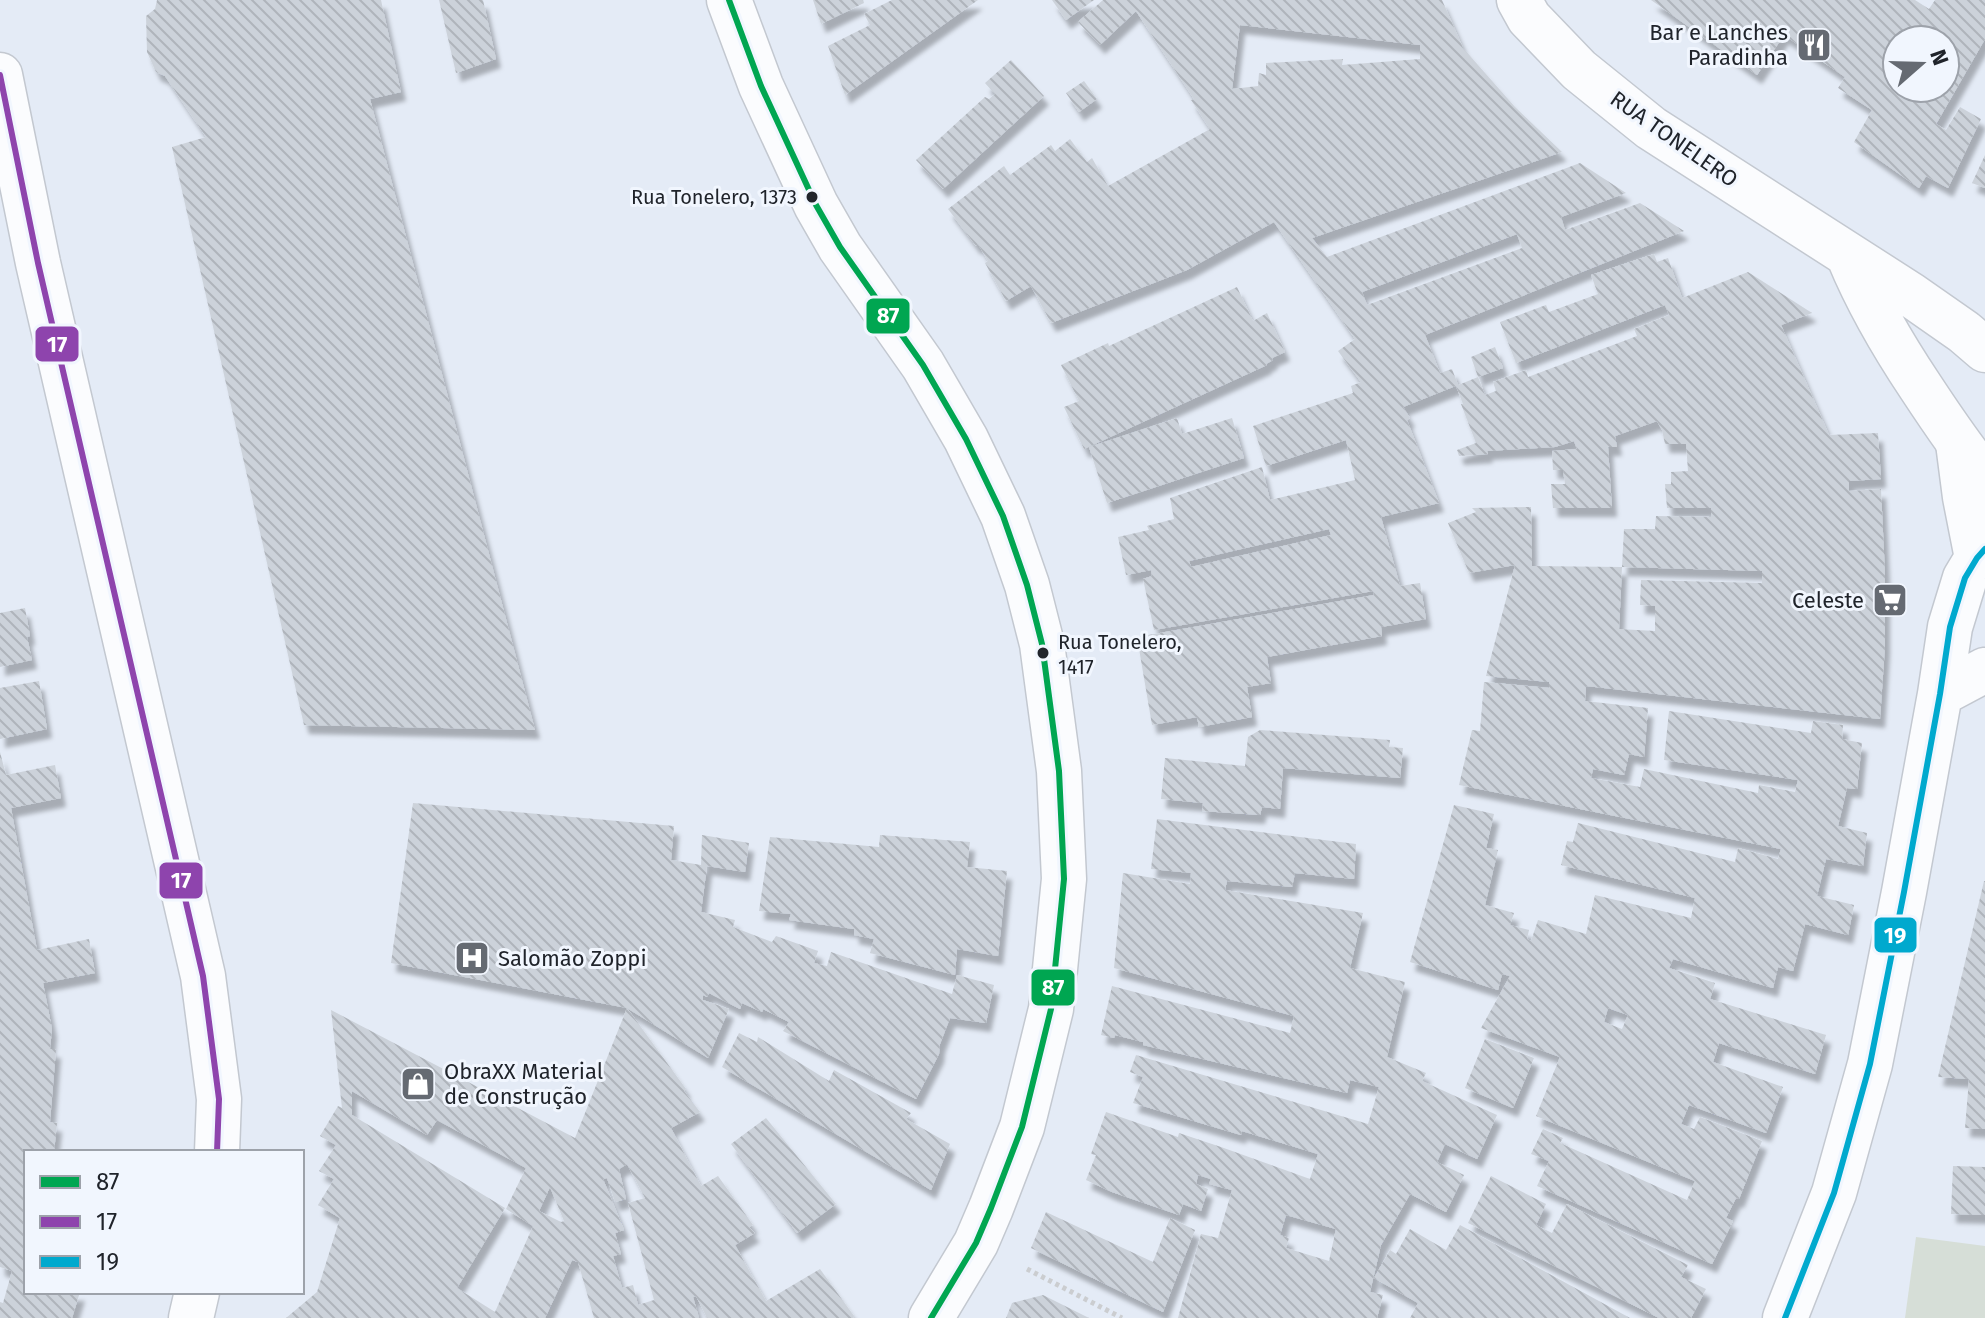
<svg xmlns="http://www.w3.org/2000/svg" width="1985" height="1318" font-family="'Fira Sans',sans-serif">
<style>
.pitch{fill:#d6ded7}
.building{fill:url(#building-back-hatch);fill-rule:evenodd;filter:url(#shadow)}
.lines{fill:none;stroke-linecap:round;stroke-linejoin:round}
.street-casing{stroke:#c3c8d0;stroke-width:47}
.secondary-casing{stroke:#c3c8d0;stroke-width:47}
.primary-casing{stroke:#c3c8d0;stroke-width:47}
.path{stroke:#cbcdd0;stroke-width:5;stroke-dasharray:4 4;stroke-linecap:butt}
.street{stroke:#fbfcfe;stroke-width:44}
.secondary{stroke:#fbfcfe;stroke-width:44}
.primary{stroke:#fbfcfe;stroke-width:44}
.bus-1-casing{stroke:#f1f6fe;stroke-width:12}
.bus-2-casing{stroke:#f1f6fe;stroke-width:12}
.bus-3-casing{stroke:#f1f6fe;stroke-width:12}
.bus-1{stroke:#00a651;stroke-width:6}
.bus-2{stroke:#8e44ad;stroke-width:6}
.bus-3{stroke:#00a9ce;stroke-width:6}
.bus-dot{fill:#20242b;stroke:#f1f6fe;stroke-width:3}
.labels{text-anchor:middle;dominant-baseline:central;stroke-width:6;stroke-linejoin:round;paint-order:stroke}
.bus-label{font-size:20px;fill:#20242b;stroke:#f1f6fe;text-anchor:end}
.poi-label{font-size:22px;fill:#20242b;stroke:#f1f6fe;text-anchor:end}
.street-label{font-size:22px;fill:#20242b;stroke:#f1f6fe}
.line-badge{stroke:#f1f6fe;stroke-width:3}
.badge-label{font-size:22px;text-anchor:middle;font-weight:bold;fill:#fff}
</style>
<defs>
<pattern id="building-back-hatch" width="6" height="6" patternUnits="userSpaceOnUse" patternTransform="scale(2)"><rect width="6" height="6" fill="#ccd2da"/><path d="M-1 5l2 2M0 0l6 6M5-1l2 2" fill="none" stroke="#afb4bb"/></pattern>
<filter id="shadow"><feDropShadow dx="5" dy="9" stdDeviation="2" flood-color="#0004"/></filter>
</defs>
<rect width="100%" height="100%" fill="#e4ebf6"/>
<path class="pitch" d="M1916,1237L1985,1246V1318H1905Z"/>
<path class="building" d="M157,0H381L401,92L370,99L535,730L304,725L172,147L206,137L165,76L156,72L147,52L146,16L155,9Z
M439,0H483L496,59L456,73Z
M813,0H863L864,3L821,24Z
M892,0H978L845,95L828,46L870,25L864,14Z
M1052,0H1094L1066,20Z
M1103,0H1442L1463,48L1515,107L1562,152L1312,238L1327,257L1580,163L1626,193L1561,217L1565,230L1640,203L1684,231L1425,335L1440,373L1452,369L1458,385L1403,407L1410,418L1407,420L1439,503L1381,517L1400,586L1420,583L1426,619L1381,627L1382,636L1267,657L1271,683L1247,687L1252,717L1199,727L1197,717L1152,725L1137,637L1374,595L1373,591L1154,630L1143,579L1152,576L1151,570L1126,575L1118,537L1149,530L1147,526L1174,519L1170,498L1262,467L1270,500L1355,480L1346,440L1266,466L1253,426L1353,393L1351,386L1361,382L1338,351L1355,339L1274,222L1187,270L1051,323L1031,286L1006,301L985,263L988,261L978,244L976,246L948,209L1004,166L1010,175L1051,145L1055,151L1070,139L1087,162L1092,158L1108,186L1210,129L1191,100L1194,99L1136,11L1100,45L1078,22ZM1240,25L1420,45V59L1342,65L1343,59L1266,63V75L1259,73L1258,86L1232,89ZM1517,234L1522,248L1367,305L1362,292ZM1329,529L1331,535L1191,567L1189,561Z
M1651,0H1915L1929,9L1935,0H1985V39L1936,124L1946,130L1960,107L1981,119L1948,188L1926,176L1919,188L1854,142L1872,110L1838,88L1845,77L1784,35L1757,75ZM1897,40H1945V88H1897Z
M1011,60L1044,96L943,189L916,160L985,97L989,99L995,94L985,83Z
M1084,81L1097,99L1079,112L1066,93Z
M1985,155V188L1972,183Z
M1654,254L1657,262L1668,258L1682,298L1748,272L1812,313L1781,325L1829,435L1878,433L1881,479L1849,481V491L1881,489L1885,575V646L1880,719L1586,686L1585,701L1648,708L1644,757L1629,754L1624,775L1593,769L1591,778L1640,787L1644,769L1758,793L1759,785L1795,792L1798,780L1664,760L1669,711L1811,733L1813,721L1843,725L1842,739L1862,743L1857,789L1847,788L1838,826L1867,833L1863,866L1826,859L1817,896L1854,905L1848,935L1805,924L1793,971L1778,967L1773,988L1673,959L1669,968L1715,983L1710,999L1826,1035L1815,1074L1719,1043L1713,1062L1783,1087L1766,1133L1689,1105L1681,1124L1694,1129L1700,1117L1762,1141L1739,1199L1736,1198L1726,1218L1733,1221L1712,1264L1537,1186L1549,1161L1531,1154L1543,1129L1563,1138L1560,1143L1687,1200L1695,1181L1536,1116L1560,1057L1481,1028L1510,976L1502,974L1498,990L1410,962L1454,805L1494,814L1486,848L1498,850L1485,905L1514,913L1510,925L1529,930L1527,939L1531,941L1538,920L1586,934L1595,895L1691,918L1695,898L1561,865L1567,841L1573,842L1578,823L1735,862L1738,848L1778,859L1781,849L1459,785L1472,730L1480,731L1484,682L1549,688V682L1486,676L1515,565L1469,573L1448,523L1476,512L1472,508L1531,507L1532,566L1622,567L1624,529H1655L1656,516L1711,517V508H1667L1665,484H1671V472L1688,471L1686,444H1665L1662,430L1657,421L1615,436L1617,447H1608L1612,508H1553L1551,484H1565L1563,470H1553L1552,451L1577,449L1574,441L1555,447L1487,451L1488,454L1459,456L1457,450L1476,443L1461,404H1463L1456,386L1478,377L1471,357L1495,347L1503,368L1478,377L1485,395L1496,391L1493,382L1526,370L1528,377L1637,336L1634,329L1669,315L1665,305L1516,363L1500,322L1546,305L1549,312L1598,294L1591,275ZM1622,567L1762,571V583L1641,580L1640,605L1655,606V631L1619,629ZM1608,1008L1628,1015L1622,1029L1604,1022Z
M1237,287L1253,321L1267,313L1285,352L1272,358L1273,360L1266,364L1267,365L1084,449L1064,407L1079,401L1061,365L1108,343L1109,346Z
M1177,418L1182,434L1232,418L1244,458L1107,503L1089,447Z
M25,608L30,636L27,637L32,660L0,667V613Z
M39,681L47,729L0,739V688Z
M1260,730L1390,740L1389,747L1403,748L1400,778L1283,768L1280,809L1262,807L1260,815L1202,811L1203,803L1161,799L1165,758L1245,766L1248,737Z
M0,752L6,775L55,765L61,798L11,808L37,950L89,939L95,973L43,983L52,1029L50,1049H56L50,1122L57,1123L54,1152H26V1292H80L72,1318H0V1302L3,1303L12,1271L0,1267Z
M413,803L674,826L671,860L701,865L702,835L749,843L745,872L707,866L701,912L735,920L733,927L772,942L776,936L818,951L814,963L827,966L831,952L952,994L957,975L994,985L986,1023L950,1018L940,1044L939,1054L916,1099L783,1031L789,1022L763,1009L762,1012L742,1003L740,1009L709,993L707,997L703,995V1000L729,1009L708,1058L627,1008L391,963Z
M1157,819L1356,844L1354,879L1295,873L1292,887L1227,881L1225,890L1363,913L1350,968L1405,982L1387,1057L1426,1073L1422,1081L1497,1115L1477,1159L1445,1144L1437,1162L1464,1175L1446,1212L1410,1194L1381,1245L1370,1292L1383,1295L1377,1318H1178L1201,1234L1218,1238L1232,1190L1209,1184L1211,1179L1198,1175L1196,1184L1208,1189L1201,1211L1183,1204L1179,1215L1112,1192L1086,1180L1096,1155L1091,1154L1106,1112L1178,1137L1179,1133L1221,1147L1310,1179L1318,1154L1242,1131L1241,1135L1133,1103L1143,1077L1130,1072L1136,1055L1368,1124L1379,1087L1350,1080L1347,1093L1143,1045V1042L1115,1035L1114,1038L1101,1035L1112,986L1290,1033L1294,1016L1114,968L1123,873L1190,884L1191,873L1151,869ZM1286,1215L1336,1229L1329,1261L1286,1248L1289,1238L1280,1235Z
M880,835L970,842L967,867L1007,871L998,956L957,949L955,975L870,953L874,939L854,935V929L789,920L791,914L759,911L770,837L879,847Z
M1984,881H1985V1129L1965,1128L1969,1079L1938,1077Z
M627,1008L686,1089L684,1091L700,1112L671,1128L701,1186L718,1176L753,1225L749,1227L755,1233L735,1245L766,1301L820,1269L854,1316L853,1318H707L696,1296L693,1297L699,1318H594L578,1262L572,1260L545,1318H286L317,1292L340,1218L318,1205L334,1179L319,1171L336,1145L320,1136L338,1106L342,1108L331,1010L575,1138ZM352,1091L427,1135L437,1120L526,1168L506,1209L533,1226L495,1312L457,1288L505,1208L352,1115ZM627,1164L645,1198L628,1203L654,1300L638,1305L633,1285L622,1288L613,1256L621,1254L615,1233L624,1230L603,1179L607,1178L615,1202L626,1199L619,1169ZM550,1187L564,1221L561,1222L539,1211Z
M739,1033L757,1042L758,1037L829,1081L834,1070L911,1113L906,1119L950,1144L931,1190L722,1067Z
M1485,1039L1534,1058L1513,1108L1465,1088Z
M766,1118L836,1204L797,1233L731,1144Z
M1953,1166L1985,1167V1215L1951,1214Z
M1491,1176L1546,1204L1536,1225L1552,1233L1567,1204L1688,1265L1681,1277L1706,1289L1691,1318H1659L1468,1223Z
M1046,1212L1153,1262L1170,1218L1195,1230L1163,1312L1031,1248Z
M1460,1225L1630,1318H1410L1418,1303L1374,1278L1390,1250L1396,1254L1410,1229L1446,1250Z
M1043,1295L1089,1318H1006L1012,1303Z"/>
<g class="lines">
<g class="street-casing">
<path id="street" d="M1958,443L1965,497L1977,558
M1940,694L1985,670
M1785,1318L1834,1193L1870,1064L1904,892L1940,694L1950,627L1965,578L1977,558L1985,549"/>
</g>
<g class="secondary-casing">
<path id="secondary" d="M729,0L761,86L816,205L840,247L923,365L966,439L1003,516L1027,585L1042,644L1059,771L1064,879L1051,1009L1022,1127L991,1208L976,1243L931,1318
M1519,0L1529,18L1579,70L1651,128L1911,295L1964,332L1985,350
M1849,257C1868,303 1892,344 1920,386C1941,418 1961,448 1985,477"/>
</g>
<g class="primary-casing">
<path id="primary" d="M0,75L38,263L203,976L219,1099L217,1152
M191,1318L197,1292"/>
</g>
<path class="path" d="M1027,1269L1122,1318"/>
<use href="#street" class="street"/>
<use href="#secondary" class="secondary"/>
<use href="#primary" class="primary"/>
<g class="bus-1-casing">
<path id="bus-1" d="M729,0L761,86L816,205L840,247L923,365L966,439L1003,516L1027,585L1042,644L1059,771L1064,879L1051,1009L1022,1127L991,1208L976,1243L931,1318"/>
</g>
<g class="bus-2-casing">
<path id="bus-2" d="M0,75L38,263L203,976L219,1099L217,1152"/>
</g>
<g class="bus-3-casing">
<path id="bus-3" d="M1785,1318L1834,1193L1870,1064L1904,892L1940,694L1950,627L1965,578L1977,558L1985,549"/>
</g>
<use href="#bus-1" class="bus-1"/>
<use href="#bus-2" class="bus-2"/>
<use href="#bus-3" class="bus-3"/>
</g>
<defs>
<g id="restaurant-square" transform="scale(1.8)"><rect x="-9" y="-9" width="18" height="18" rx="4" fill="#656a72" stroke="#f1f6fe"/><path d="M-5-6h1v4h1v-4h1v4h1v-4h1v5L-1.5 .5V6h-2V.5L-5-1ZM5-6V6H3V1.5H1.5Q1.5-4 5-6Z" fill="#fff"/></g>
<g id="supermarket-square" transform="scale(1.8)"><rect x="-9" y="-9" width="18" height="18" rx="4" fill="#656a72" stroke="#f1f6fe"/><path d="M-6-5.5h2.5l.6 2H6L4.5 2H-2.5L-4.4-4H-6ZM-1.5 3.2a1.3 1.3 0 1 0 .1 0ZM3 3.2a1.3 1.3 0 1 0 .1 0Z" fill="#fff"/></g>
<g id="hospital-square" transform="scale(1.8)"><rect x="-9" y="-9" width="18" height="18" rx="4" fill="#656a72" stroke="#f1f6fe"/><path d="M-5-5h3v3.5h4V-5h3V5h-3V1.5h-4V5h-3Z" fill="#fff"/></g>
<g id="shop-square" transform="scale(1.8)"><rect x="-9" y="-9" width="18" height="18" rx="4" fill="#656a72" stroke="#f1f6fe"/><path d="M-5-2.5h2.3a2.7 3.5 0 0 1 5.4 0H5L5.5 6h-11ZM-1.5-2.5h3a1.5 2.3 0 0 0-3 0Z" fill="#fff"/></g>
</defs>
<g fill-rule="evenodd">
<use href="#restaurant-square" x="1814" y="45"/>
<use href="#supermarket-square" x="1890" y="600"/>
<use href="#hospital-square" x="472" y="958"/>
<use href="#shop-square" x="418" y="1084"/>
</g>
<g class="bus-dot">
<circle cx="812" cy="197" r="7"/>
<circle cx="1043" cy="653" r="7"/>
</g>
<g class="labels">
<g class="bus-label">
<text x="797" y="197">Rua Tonelero, 1373</text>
<text x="1058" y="642" text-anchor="start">Rua Tonelero,<tspan x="1058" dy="25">1417</tspan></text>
</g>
<g class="poi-label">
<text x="1788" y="32">Bar e Lanches<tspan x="1788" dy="25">Paradinha</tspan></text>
<text x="1864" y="600">Celeste</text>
<text x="498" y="958" text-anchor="start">Salomão Zoppi</text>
<text x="444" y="1071" text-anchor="start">ObraXX Material<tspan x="444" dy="25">de Construção</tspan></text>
</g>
<g class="street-label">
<text transform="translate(1674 139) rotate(35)">RUA TONELERO</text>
</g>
</g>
<g class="line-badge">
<rect x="865" y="297" width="46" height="38" rx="8" fill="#00a651"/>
<rect x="34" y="325" width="46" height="38" rx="8" fill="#8e44ad"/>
<rect x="158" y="861" width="46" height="39" rx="8" fill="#8e44ad"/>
<rect x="1873" y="916" width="45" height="38" rx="8" fill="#00a9ce"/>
<rect x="1030" y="968" width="46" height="39" rx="8" fill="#00a651"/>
</g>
<g class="badge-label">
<text x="888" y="323">87</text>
<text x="57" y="352">17</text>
<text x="181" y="888">17</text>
<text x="1895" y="943">19</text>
<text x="1053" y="995">87</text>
</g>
<rect x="24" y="1150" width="280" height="144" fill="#f1f6fe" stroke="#9da2aa" stroke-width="2"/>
<rect x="40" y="1176" width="40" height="12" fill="#00a651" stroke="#9da2aa" stroke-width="2"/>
<text x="96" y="1190" font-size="24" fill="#20242b">87</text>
<rect x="40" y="1216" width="40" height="12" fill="#8e44ad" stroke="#9da2aa" stroke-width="2"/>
<text x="96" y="1230" font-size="24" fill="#20242b">17</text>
<rect x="40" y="1256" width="40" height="12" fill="#00a9ce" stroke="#9da2aa" stroke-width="2"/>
<text x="96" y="1270" font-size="24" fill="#20242b">19</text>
<g transform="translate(1921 64) rotate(70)"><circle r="38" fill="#f1f6fe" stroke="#9da2aa" stroke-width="2"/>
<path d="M0-6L14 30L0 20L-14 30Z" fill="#656a72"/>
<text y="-12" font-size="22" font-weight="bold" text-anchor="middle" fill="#20242b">N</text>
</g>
</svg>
